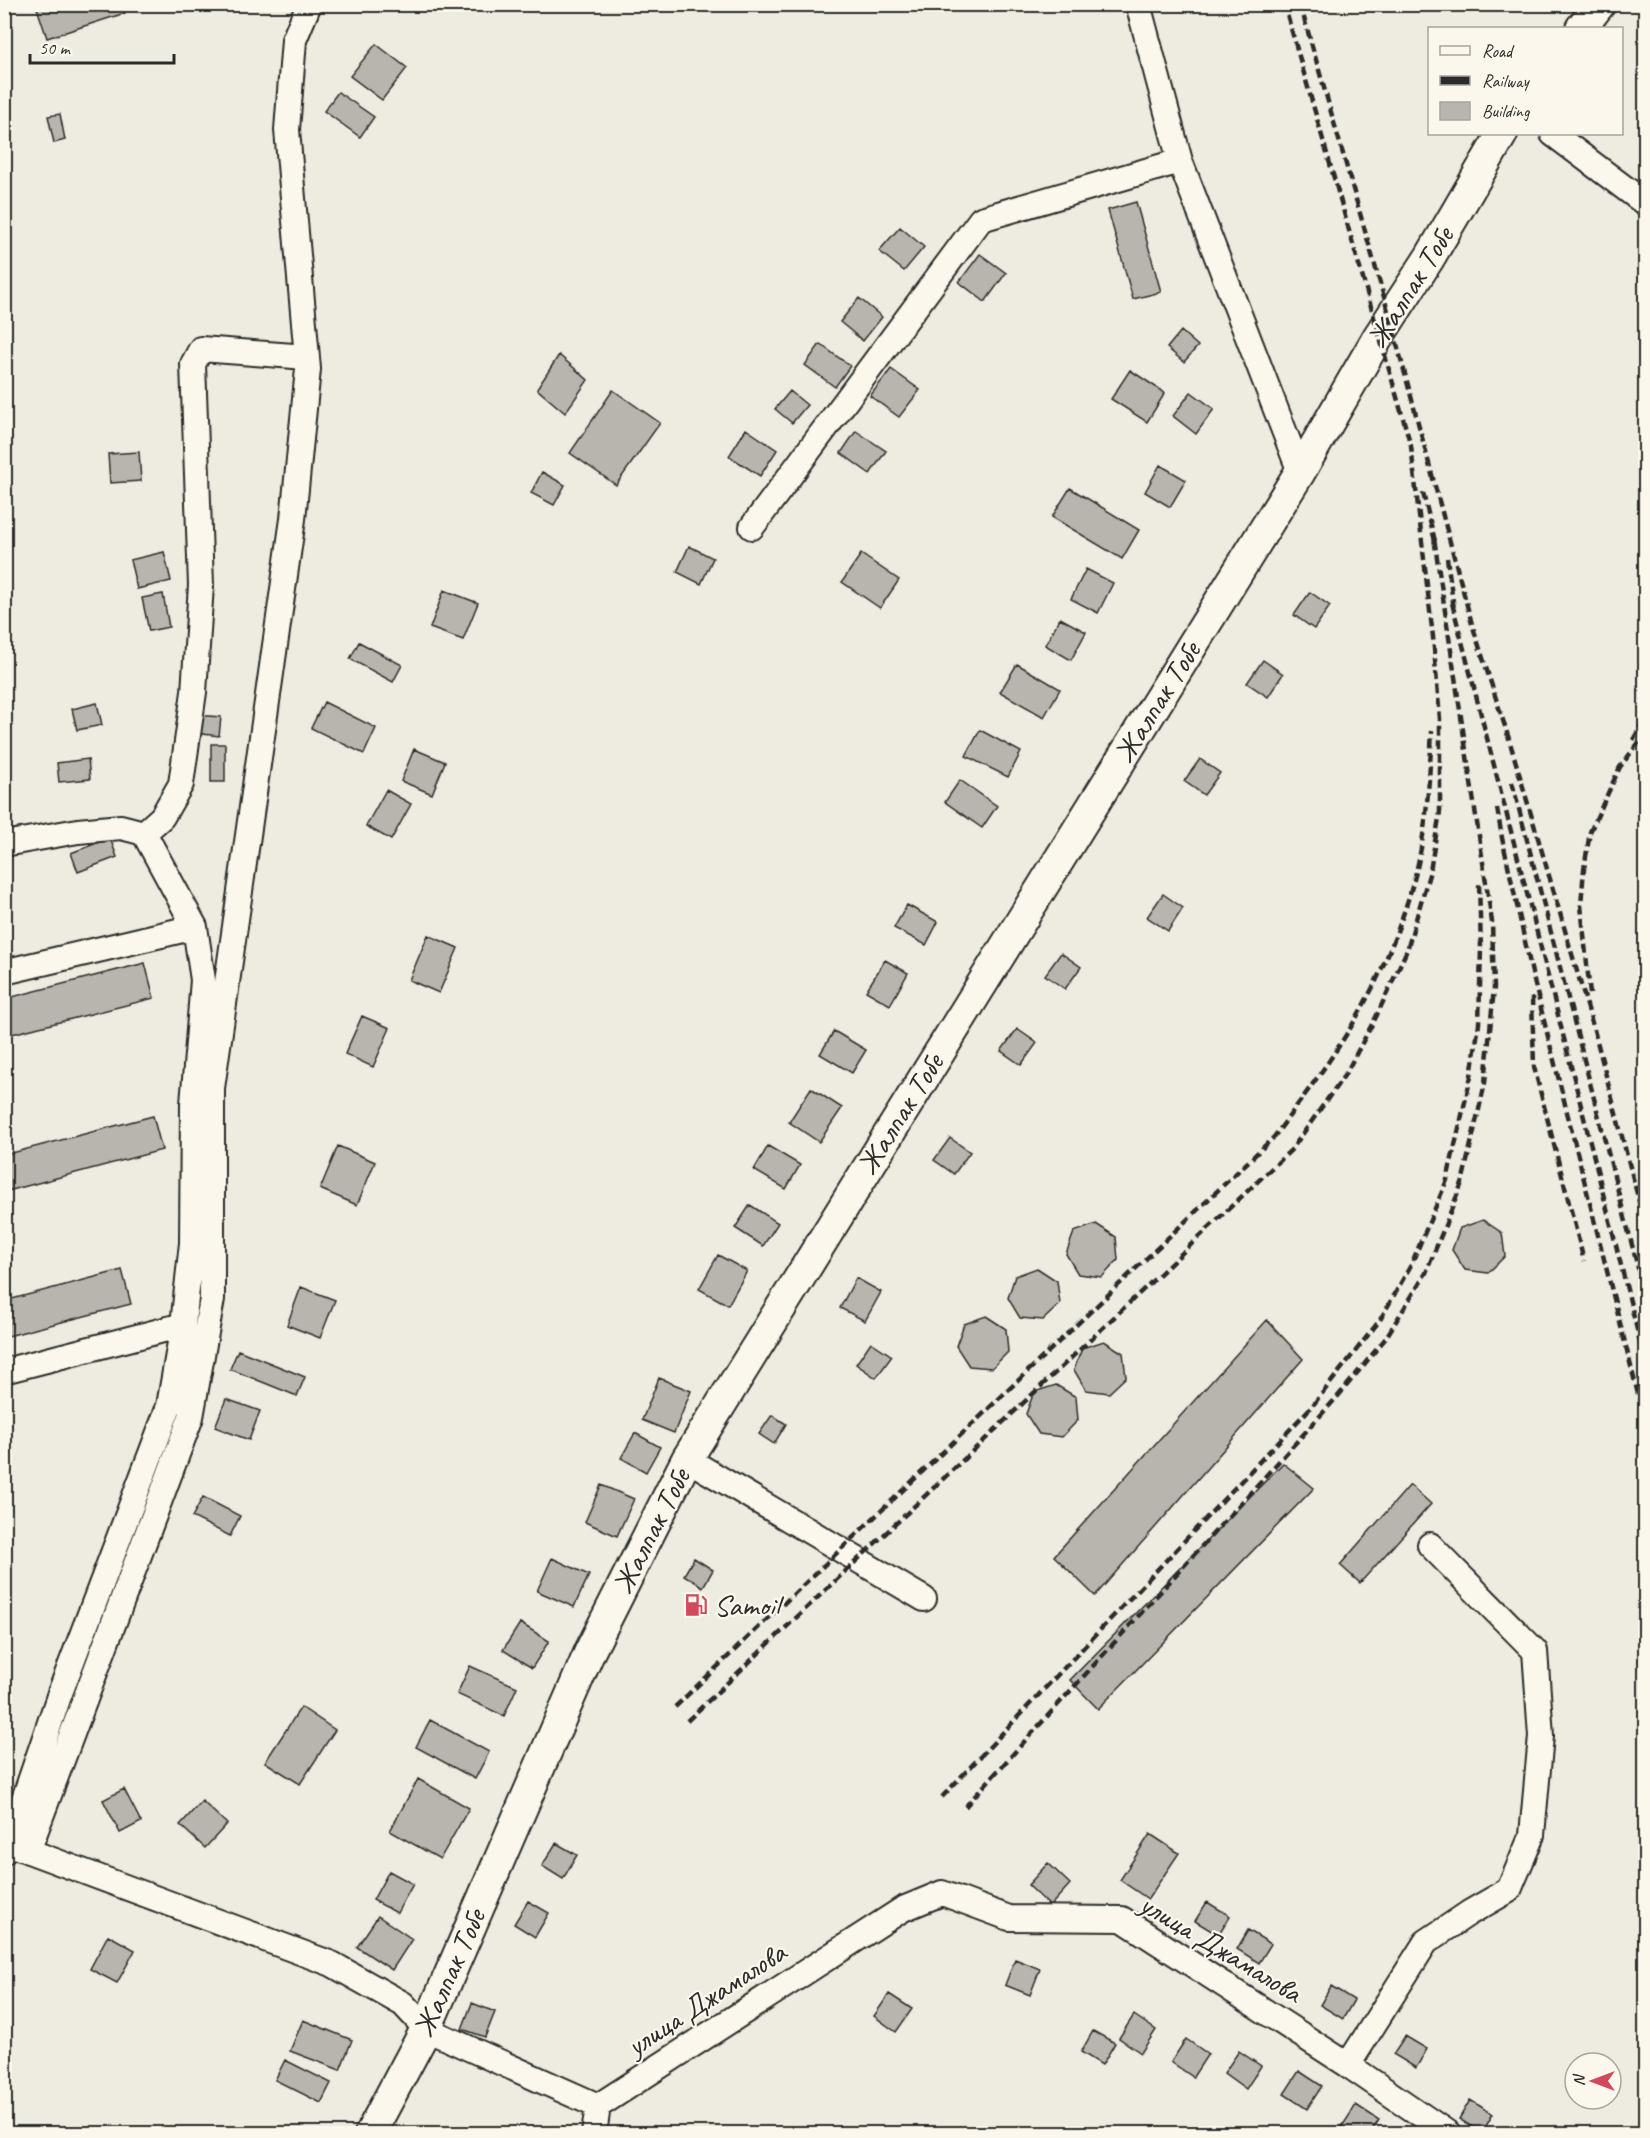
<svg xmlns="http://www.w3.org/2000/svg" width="1650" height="2138" font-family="Caveat,sans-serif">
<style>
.building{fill:#b8b5ae;stroke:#2b2b2b;stroke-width:1.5}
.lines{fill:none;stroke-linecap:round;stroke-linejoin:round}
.minor-casing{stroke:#2b2b2b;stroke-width:28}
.major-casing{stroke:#2b2b2b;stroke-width:34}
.minor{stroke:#fbf7ec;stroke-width:24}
.major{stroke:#fbf7ec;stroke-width:30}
.rail{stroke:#2b2b2b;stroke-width:4.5;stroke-dasharray:9 4.5;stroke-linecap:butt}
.labels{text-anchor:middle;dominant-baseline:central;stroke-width:4.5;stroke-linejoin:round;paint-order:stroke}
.street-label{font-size:30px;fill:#2b2b2b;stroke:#fbf7ec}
.poi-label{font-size:30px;fill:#2b2b2b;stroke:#fbf7ec;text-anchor:start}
</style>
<rect width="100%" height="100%" fill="#eeebe0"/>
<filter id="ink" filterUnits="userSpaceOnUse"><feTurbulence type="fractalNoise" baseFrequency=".0167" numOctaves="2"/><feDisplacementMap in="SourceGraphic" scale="12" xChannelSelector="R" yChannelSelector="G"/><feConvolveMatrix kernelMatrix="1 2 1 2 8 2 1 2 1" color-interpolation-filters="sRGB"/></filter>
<g filter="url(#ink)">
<path class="building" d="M48,4H122L125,13L47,38L37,8Z
M376,44L407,68L382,100L350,76Z
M338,92L374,117L360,137L324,111Z
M60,114L65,140L54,143L48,116Z
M1136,202L1161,292L1133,299L1108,210Z
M900,227L924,247L904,271L879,251Z
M980,254L1006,273L985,302L959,282Z
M859,298L882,317L863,341L840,322Z
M1181,331L1198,346L1184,362L1167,348Z
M820,344L850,366L835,387L805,365Z
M559,355L588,380L565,413L537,389Z
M891,369L920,390L899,417L870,396Z
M1130,370L1165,393L1147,422L1111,399Z
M613,390L660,423L616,485L570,453Z
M790,391L807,405L792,423L775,409Z
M1191,392L1214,409L1196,434L1173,416Z
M746,429L777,450L760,476L729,456Z
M856,431L886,451L870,474L841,453Z
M139,452L141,481L110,483L108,454Z
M1160,465L1186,480L1170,507L1145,492Z
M542,472L565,485L554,505L531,493Z
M1070,488L1139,530L1122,559L1052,517Z
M689,546L713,558L701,584L677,572Z
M164,552L171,581L137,589L130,560Z
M861,554L899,580L880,608L842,582Z
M1086,569L1113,583L1098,613L1071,599Z
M444,590L478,603L463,640L430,628Z
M1310,592L1330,606L1314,629L1294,615Z
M163,594L169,627L149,631L142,598Z
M1060,618L1086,632L1071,660L1045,645Z
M359,642L402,665L393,682L350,659Z
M1263,660L1283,674L1268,697L1247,683Z
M1017,664L1060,689L1044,717L1000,692Z
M324,702L376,728L364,754L311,728Z
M97,703L102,725L77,730L72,709Z
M196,715L221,717L219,736L194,733Z
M980,730L1021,752L1008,777L966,756Z
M211,744H225V782H211Z
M414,749L445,762L432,794L401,781Z
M88,759L90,779L59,782L57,763Z
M1200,759L1220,773L1204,795L1184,781Z
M960,780L997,806L982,828L945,802Z
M386,790L411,804L391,840L366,826Z
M110,838L117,857L78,872L71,853Z
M1163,894L1183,908L1168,931L1147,917Z
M907,905L938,922L926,945L894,928Z
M428,935L458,948L439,993L409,980Z
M1061,953L1081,967L1065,989L1045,975Z
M885,960L908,973L890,1005L866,991Z
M145,963L154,998L4,1036V999Z
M362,1016L390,1028L373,1067L345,1054Z
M1017,1029L1037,1043L1021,1065L1001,1051Z
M834,1031L866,1050L852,1073L820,1054Z
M811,1088L842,1108L819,1142L789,1122Z
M153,1116L162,1150L4,1192V1155Z
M950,1138L970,1152L954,1174L934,1160Z
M338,1146L375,1162L357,1205L320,1189Z
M768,1146L800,1165L786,1189L754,1170Z
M750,1205L778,1223L763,1246L735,1228Z
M1483,1220L1502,1233L1505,1256L1488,1273L1465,1270L1452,1250L1460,1228Z
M1096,1224L1116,1237L1118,1260L1102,1277L1078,1274L1066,1254L1074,1232Z
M718,1255L747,1271L728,1305L699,1289Z
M1037,1268L1057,1281L1060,1304L1043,1320L1020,1318L1008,1298L1015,1276Z
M122,1270L131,1304L4,1337V1301Z
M856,1278L881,1292L865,1321L840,1308Z
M301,1287L335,1300L320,1338L287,1325Z
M986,1316L1006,1329L1008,1352L992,1368L969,1366L956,1346L964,1324Z
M1267,1320L1303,1359L1095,1596L1054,1556Z
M1104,1341L1123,1353L1126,1377L1109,1393L1086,1390L1074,1370L1082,1348Z
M871,1342L892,1356L876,1378L856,1364Z
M238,1350L305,1377L297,1396L230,1369Z
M659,1378L691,1391L674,1433L642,1420Z
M1056,1385L1076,1397L1078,1420L1062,1437L1039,1434L1026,1414L1034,1392Z
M226,1399L260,1411L249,1440L215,1427Z
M772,1415L786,1424L774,1444L759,1434Z
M635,1433L660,1447L646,1472L621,1458Z
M1283,1463L1314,1488L1098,1709L1070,1680Z
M601,1485L634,1499L617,1536L585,1522Z
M1410,1485L1431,1504L1360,1583L1340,1565Z
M203,1497L240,1516L230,1536L192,1517Z
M552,1558L589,1575L574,1607L537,1591Z
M694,1558L713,1570L703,1587L684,1575Z
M520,1623L549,1641L532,1668L503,1650Z
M470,1666L517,1687L504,1716L457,1694Z
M301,1707L335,1730L300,1784L265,1762Z
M430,1720L489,1752L475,1779L416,1747Z
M418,1779L469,1808L440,1859L390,1831Z
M124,1789L141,1822L120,1833L103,1800Z
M202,1801L227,1824L205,1848L180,1825Z
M1150,1834L1179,1853L1148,1899L1120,1880Z
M556,1843L577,1855L563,1879L542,1866Z
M1048,1863L1070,1884L1050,1906L1028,1885Z
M389,1871L413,1884L397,1913L373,1900Z
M528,1901L549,1913L535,1937L514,1924Z
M1207,1902L1230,1916L1218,1935L1195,1921Z
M378,1916L412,1939L392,1970L357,1947Z
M1248,1930L1271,1944L1259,1963L1237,1949Z
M108,1935L135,1950L117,1983L90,1969Z
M1015,1959L1040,1969L1030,1995L1005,1985Z
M1331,1986L1354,2000L1343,2019L1320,2005Z
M889,1994L912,2009L896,2032L874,2016Z
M472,2003L495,2012L485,2037L462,2029Z
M1134,2015L1156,2030L1141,2053L1119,2038Z
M303,2020L352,2040L340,2070L290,2051Z
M1093,2031L1115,2043L1102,2065L1081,2052Z
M1405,2036L1427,2049L1416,2068L1393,2054Z
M1186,2039L1208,2054L1193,2077L1171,2062Z
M1239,2051L1261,2066L1246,2089L1224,2073Z
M285,2060L331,2083L321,2103L275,2080Z
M1299,2071L1322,2086L1307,2109L1284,2094Z
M1470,2100L1493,2114L1482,2133L1459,2119Z
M1356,2105L1379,2120L1370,2134H1349L1341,2128Z"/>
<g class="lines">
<g class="minor-casing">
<path id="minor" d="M1138,4L1180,161L1300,472
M1553,134L1646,204
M752,527L981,219L1180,161
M144,833L162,817L181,784L194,692L201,585L193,364L201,349L307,357
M4,844L78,831L121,827L144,833L195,927L203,980L193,1104L192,1243L183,1325L169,1406L60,1693L9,1843L4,1852
M4,972L195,927
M4,1371L183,1325
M687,1459L924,1599
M15,1846L332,1964L403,2004L426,2029L598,2106L594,2134
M28,1851L191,1417L212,1299V1088L293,519L308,369L287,130L294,40L309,4
M1348,2065L1426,1942L1469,1913L1509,1890L1532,1835L1541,1736L1535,1651L1430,1545
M598,2106L903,1909L942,1893L1009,1918L1122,1919L1348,2065L1449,2134"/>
</g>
<g class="major-casing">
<path id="major" d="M1581,28L1600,4
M370,2134L426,2029L590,1651L687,1459L1300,472L1378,337L1430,257L1502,134"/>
</g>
<use href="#minor" class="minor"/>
<use href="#major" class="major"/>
<path class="rail" d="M1300,4L1390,318L1472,624L1509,739L1593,1026L1646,1228
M1423,493L1436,545
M1447,558L1454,609
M1452,603C1518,857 1583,1111 1646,1366
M1633,740L1646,717
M1512,782L1646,1299
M1497,808L1502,838L1532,973L1646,1426
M1590,994L1581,905L1584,869L1590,832L1620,767L1646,733
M1532,997L1534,1067L1584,1261
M675,1707L1274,1137C1305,1094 1339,1051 1364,1004C1386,964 1403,920 1415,876C1427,829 1429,780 1432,731
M687,1721L1292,1149L1346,1073L1376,1017L1407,950L1430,871L1440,812V719L1433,637L1411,446L1284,4
M942,1797L1313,1405L1380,1320L1411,1265L1447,1180L1471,1076L1479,1024L1481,948L1479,883
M965,1807L1339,1395L1385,1339L1426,1273L1462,1183L1485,1083L1494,988L1492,922L1434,538"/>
</g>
</g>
<defs>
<g id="fuel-bare" transform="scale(1.8)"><path d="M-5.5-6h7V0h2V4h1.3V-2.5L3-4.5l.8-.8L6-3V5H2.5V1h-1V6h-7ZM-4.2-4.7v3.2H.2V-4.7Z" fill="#d1495b" stroke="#fbf7ec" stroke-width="2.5" paint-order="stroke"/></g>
</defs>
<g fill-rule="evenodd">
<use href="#fuel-bare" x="696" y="1605"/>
</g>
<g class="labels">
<g class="street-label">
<text transform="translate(1410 287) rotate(-58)">Жалпак Тобе</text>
<text transform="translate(1157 702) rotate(-58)">Жалпак Тобе</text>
<text transform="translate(900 1114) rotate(-58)">Жалпак Тобе</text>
<text transform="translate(651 1531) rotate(-63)">Жалпак Тобе</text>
<text transform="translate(1221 1948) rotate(31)">улица Джамалова</text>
<text transform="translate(449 1973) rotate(-66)">Жалпак Тобе</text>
<text transform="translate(706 1999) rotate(-33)">улица Джамалова</text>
</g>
<g class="poi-label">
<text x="714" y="1605">Samoil</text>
</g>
</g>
<rect width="1650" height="2138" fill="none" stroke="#fbf7ec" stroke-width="24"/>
<rect x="12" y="12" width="1626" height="2114" fill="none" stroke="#2b2b2b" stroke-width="2" filter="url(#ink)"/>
<rect x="1428" y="27" width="195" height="108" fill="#fbf7ec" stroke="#a8a59f" stroke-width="1.5"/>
<rect x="1440" y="46" width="30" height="9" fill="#fbf7ec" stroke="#a8a59f" stroke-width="1.5"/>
<text x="1482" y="57" font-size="18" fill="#2b2b2b">Road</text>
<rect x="1440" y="76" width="30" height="9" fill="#2b2b2b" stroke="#a8a59f" stroke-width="1.5"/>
<text x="1482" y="87" font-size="18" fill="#2b2b2b">Railway</text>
<rect x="1440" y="102" width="30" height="18" fill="#b8b5ae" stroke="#a8a59f" stroke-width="1.5"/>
<text x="1482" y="117" font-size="18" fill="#2b2b2b">Building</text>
<g transform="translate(1593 2081) rotate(270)"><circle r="28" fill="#fbf7ec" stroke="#a8a59f" stroke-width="1.5"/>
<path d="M0-4.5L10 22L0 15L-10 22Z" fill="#d1495b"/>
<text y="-9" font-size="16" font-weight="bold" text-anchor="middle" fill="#2b2b2b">N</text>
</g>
<path d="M30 54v9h144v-9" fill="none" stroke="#2b2b2b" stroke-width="3"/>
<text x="39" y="54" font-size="18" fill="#2b2b2b" stroke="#fbf7ec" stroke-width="4.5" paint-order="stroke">50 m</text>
</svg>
